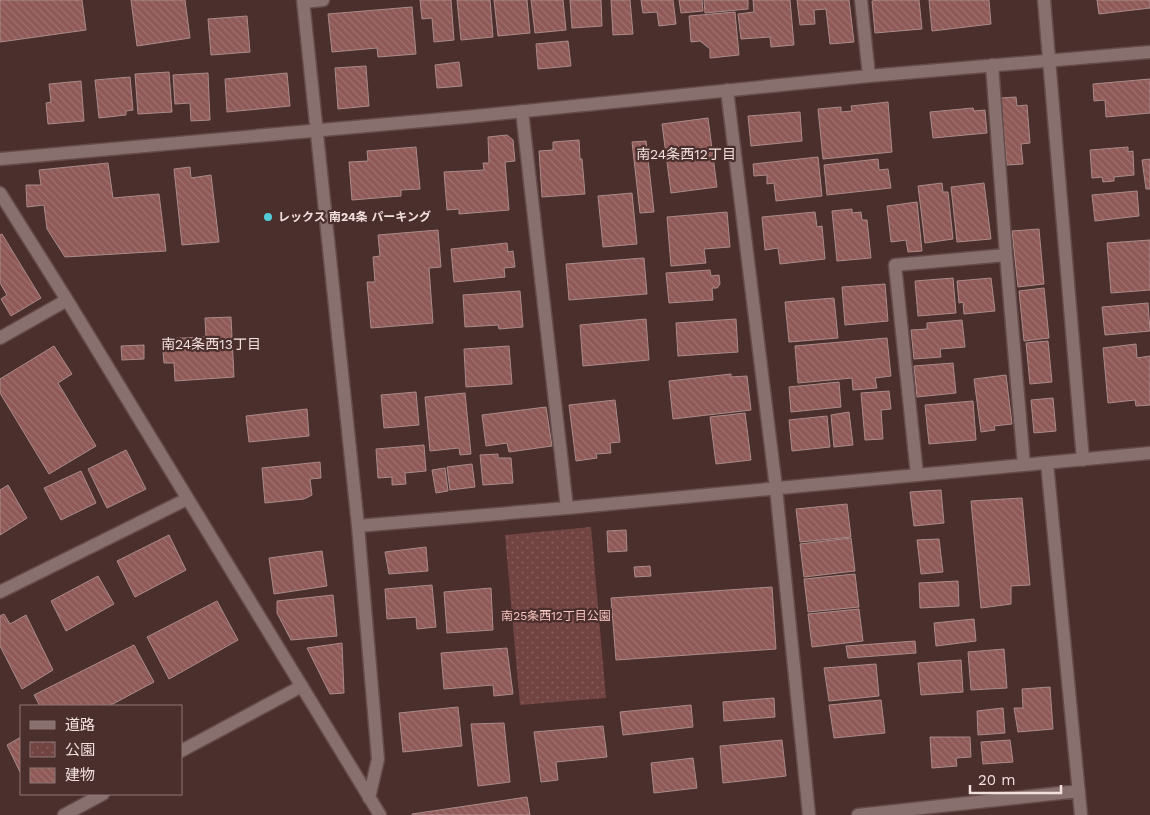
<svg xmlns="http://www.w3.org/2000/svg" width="1150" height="815" font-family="'Work Sans','Noto Sans JP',sans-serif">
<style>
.park{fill:url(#park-dots)}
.building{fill:url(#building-back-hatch);stroke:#ab8b89}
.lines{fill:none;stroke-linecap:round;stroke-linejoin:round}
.minor-casing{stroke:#654b49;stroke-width:15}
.minor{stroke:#88706e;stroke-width:12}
.poi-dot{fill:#52cbd7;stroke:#4a2f2d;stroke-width:2}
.labels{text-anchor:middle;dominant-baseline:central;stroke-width:4.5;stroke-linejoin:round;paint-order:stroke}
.poi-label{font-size:12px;font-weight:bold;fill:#f2e0df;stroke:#4a2f2d;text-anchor:start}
.park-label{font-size:12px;fill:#f9c6c1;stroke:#4a2f2d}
.neighbourhood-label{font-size:14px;fill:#f2e0df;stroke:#4a2f2d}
</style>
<defs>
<pattern id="park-dots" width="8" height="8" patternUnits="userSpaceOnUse" patternTransform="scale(1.25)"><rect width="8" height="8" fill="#714441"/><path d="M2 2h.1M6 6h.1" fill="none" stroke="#865f5c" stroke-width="1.8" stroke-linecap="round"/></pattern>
<pattern id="building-back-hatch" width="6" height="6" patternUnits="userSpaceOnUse" patternTransform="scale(1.25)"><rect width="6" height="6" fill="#8e5956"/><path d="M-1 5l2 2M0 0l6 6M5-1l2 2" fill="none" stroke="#9e716e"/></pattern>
</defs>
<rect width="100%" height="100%" fill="#4a2f2d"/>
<path class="park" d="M591,527L606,698L520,705L505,535Z"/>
<path class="building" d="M0,0H82L86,30L0,42Z
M131,0H185L190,38L137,46Z
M420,0H451L454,40L434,42L432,18L422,19Z
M457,0H490L493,37L461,40Z
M494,0H527L530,33L498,36Z
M531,0H563L566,30L535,33Z
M570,0H601L602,26L572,28Z
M611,0H630L633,34L613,35Z
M641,0H673L676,24L659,26L657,12L643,13Z
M679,0H702L703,11L681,13Z
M704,0H748V9L705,13Z
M753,0H790L794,45L771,47L770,37L741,39L738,14L754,12Z
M797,0H849L854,42L830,44L826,9L814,10L815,24L800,25Z
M878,0H919L922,29L875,33L872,1Z
M929,0H989L991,24L932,31Z
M1097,0H1150V8L1099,14Z
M412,7L416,54L378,57L377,48L332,52L328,14Z
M735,12L739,55L710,58V49L700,41L691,42L689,16Z
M247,16L250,52L211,55L208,19Z
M568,41L571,66L538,69L536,44Z
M459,62L462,86L437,88L435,65Z
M366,66L369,106L338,109L335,68Z
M169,72L172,112L138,114L135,74Z
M208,73L210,120L191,121L190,103L175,104L173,75Z
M287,73L290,106L227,112L225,79Z
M130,77L133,110L126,111V115L99,118L95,80Z
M1150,79V113L1106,117L1105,100L1094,101L1093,84Z
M81,81L84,121L48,124L46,103L51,102L49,84Z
M1016,97L1017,106L1027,105L1030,143L1021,144L1023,164L1007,165L1001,98Z
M888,102L892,152L823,159L818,109L841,107V112L852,111L851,106Z
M973,108L974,111L985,110L987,133L933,138L930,112Z
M800,112L802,141L751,146L748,116Z
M708,118L717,187L671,193L662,124Z
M507,135L513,140L515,161L505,162L509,210L459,214V209L447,210L444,172L484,170L483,163H489L488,137Z
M579,140L580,159H582L585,194L542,197L539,151L553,150V142Z
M646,141L654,212L640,213L632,142Z
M416,147L420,189L401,190V196L352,200L349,162L368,161L367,151Z
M1128,147V152L1133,151L1134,175L1114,177V181L1103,182L1102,177L1092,178L1090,150Z
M818,157L822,196L776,201L774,183L767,184V175L754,176L753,164Z
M878,159L879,170L888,169L891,188L827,195L824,165Z
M1150,159V189H1146L1142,160Z
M108,163L113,198L159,194L166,251L65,257L47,229L44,205L27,207L26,185H41L39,170Z
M190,167L191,178L211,175L219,242L182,245L174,169Z
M942,183L943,192H948L953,239L925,243L918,186Z
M984,183L991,239L957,242L951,187Z
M1137,191L1139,216L1095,221L1092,195Z
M632,193L637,244L603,247L598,196Z
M917,202L922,251L908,252L906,240L891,242L887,206Z
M852,209V213L861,212L862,220H867L871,258L837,261L832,211Z
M727,212L730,247L704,249L706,263L671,266L667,217Z
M815,212L817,227L822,226L825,259L780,264L778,248L765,250L762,217Z
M1039,229L1044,284L1018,287L1012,231Z
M438,230L441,267L429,268L433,323L371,328L367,282H375L373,257L380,256L378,235Z
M2,234L41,298L11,316L1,299L7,295L0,283V235Z
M1150,240V290L1111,293L1107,243Z
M507,243L508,252L513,251L515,267L504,268L505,277L454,282L451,249Z
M644,258L647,294L569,300L566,264Z
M710,270L711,276L719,275L720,284L717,288H712L713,300L669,303L666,273Z
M953,278L956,313L918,316L915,281Z
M991,278L995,311L964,314L963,302L959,303L957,281Z
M885,284L888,321L845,325L842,287Z
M1044,288L1049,338L1024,341L1019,291Z
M520,291L523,327L499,329L498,325L465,327L463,295Z
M834,298L838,338L789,342L785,302Z
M1148,303L1150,331L1105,335L1102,307Z
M231,317L234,377L175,381L174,363H164L162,339L206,337L205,318Z
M646,319L649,360L583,366L580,325Z
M736,319L738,352L678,356L676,323Z
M962,320L965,347L940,349L941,357L914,359L911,330L927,329V323Z
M887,338L891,376L875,378L877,388L853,390L852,378L798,383L795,346Z
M1048,341L1052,382L1030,384L1026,343Z
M1136,344L1137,358L1150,356V405L1136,406L1135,400L1108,403L1103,348Z
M144,345V359L122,360L121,346Z
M54,346L72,374L58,383L96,446L49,474L0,393V379Z
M509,346L512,384L466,387L464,349Z
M953,363L956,393L917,397L914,366Z
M731,374V377L747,376L751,410L673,419L669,381Z
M1006,375L1012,424L994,426L995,430L981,432L974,379Z
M839,382L841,407L791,412L789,387Z
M889,391L891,409L881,410L883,439L865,440L861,393Z
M416,392L419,425L384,428L381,395Z
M465,393L471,454L460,455L459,448L430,451L425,397Z
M1053,398L1056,431L1034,433L1031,400Z
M615,400L620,442L610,443L611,453L596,454L597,458L576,461L569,405Z
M973,401L976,440L929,444L925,405Z
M546,407L552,446L509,452L507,443L486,446L482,415Z
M307,409L309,436L249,442L246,416Z
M849,412L853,445L834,447L831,415Z
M745,413L751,460L716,464L710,417Z
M827,416L830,447L792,451L789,420Z
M424,445L426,471L405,473L406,484L392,485V477L378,478L376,449Z
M126,450L146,489L107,508L88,469Z
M498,454V458H511L513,483L483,485L480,455Z
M320,462L321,478L310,479L312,495L304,499L265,503L262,468Z
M472,464L475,487L450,490L447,467Z
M445,468L448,491L436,493L432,470Z
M81,471L96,503L61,520L44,488Z
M8,485L27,518L0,535V490Z
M941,490L944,523L914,526L910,492Z
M1022,498L1030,585L1011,586V604L981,608L971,501Z
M847,504L851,537L800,542L796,509Z
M626,530L627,551L608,552L607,531Z
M169,535L186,570L135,597L117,561Z
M851,538L855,571L804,577L800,544Z
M939,539L943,572L921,574L917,540Z
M426,547L428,571L389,574L385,552Z
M322,551L327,586L274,594L269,558Z
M650,566L651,576L635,577L634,567Z
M855,574L859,607L808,612L804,579Z
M98,576L114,604L66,631L51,601Z
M958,581L959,606L920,608L919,583Z
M432,585L436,627L417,629L416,617L387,619L385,589Z
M772,587L776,649L616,660L611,598Z
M491,588L493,630L447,633L444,592Z
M333,595L337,636L291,640L277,613V601Z
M217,601L238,640L169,679L147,637Z
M859,609L863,641L812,647L808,614Z
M4,614L10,624L26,615L53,670L22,689L0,646V616Z
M974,619L976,641L936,646L934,623Z
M915,641L916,653L848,658L846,646Z
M342,643L344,693L330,694L307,648Z
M134,645L154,682L109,706H40L34,695Z
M507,648L513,694L494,696L493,685L444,689L441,653Z
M1004,649L1007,688L971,690L968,652Z
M961,660L963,692L921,695L918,663Z
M876,664L879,696L829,701L824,668Z
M1050,687L1053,729L1018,732L1014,708H1023L1022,689Z
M774,698L775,717L724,721L723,702Z
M881,700L885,733L834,738L829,705Z
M691,705L693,727L623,735L620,712Z
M458,707L462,746L403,752L399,713Z
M1003,708L1005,733L978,735L977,711Z
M504,723L510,782L478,786L471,724Z
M603,726L607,757L556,762L558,780L541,782L534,732Z
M21,737V774L7,745Z
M930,737H970L971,757L956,758L957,766L932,768Z
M782,740L786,776L723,783L720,746Z
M1010,740L1013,762L983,764L981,742Z
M693,758L697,788L654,793L651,763Z
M527,797L530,815H412V814Z"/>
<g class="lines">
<g class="minor-casing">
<path id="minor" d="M303,0L358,526L378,759L369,798
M861,0L869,76
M1044,0L1083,460
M304,2L323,0
M992,65L1006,255L1024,465
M727,90L776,488L809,815
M522,111L567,508
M0,159L466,117L869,76L1150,52
M0,193L67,300L380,815
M0,338L67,300
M1047,463L1081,815
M917,475L895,265L1006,255
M358,526L567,508L1150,453
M0,592L187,499
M181,751L302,686
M64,815L103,794
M858,815L1079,791"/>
</g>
<use href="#minor" class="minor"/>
</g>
<circle class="poi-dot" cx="268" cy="217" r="5"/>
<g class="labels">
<g class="poi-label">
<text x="278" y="217">レックス 南24条 パーキング</text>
</g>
<g class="park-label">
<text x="556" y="616">南25条西12丁目公園</text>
</g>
<g class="neighbourhood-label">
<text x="686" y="154">南24条西12丁目</text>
<text x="211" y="344">南24条西13丁目</text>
</g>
</g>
<rect x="20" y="705" width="162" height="90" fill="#4a2f2d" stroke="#8d7674"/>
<rect x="30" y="721" width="25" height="8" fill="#88706e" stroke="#8d7674"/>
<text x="65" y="730" font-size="15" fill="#f2e0df">道路</text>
<rect x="30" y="742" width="25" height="15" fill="url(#park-dots)" stroke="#8d7674"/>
<text x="65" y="755" font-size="15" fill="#f2e0df">公園</text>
<rect x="30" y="768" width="25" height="15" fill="url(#building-back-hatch)" stroke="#8d7674"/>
<text x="65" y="780" font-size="15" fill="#f2e0df">建物</text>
<path d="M970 785v8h91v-8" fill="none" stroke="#f2e0df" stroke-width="2.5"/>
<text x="978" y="785" font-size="15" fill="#f2e0df" stroke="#4a2f2d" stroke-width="4" paint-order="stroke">20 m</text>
</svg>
